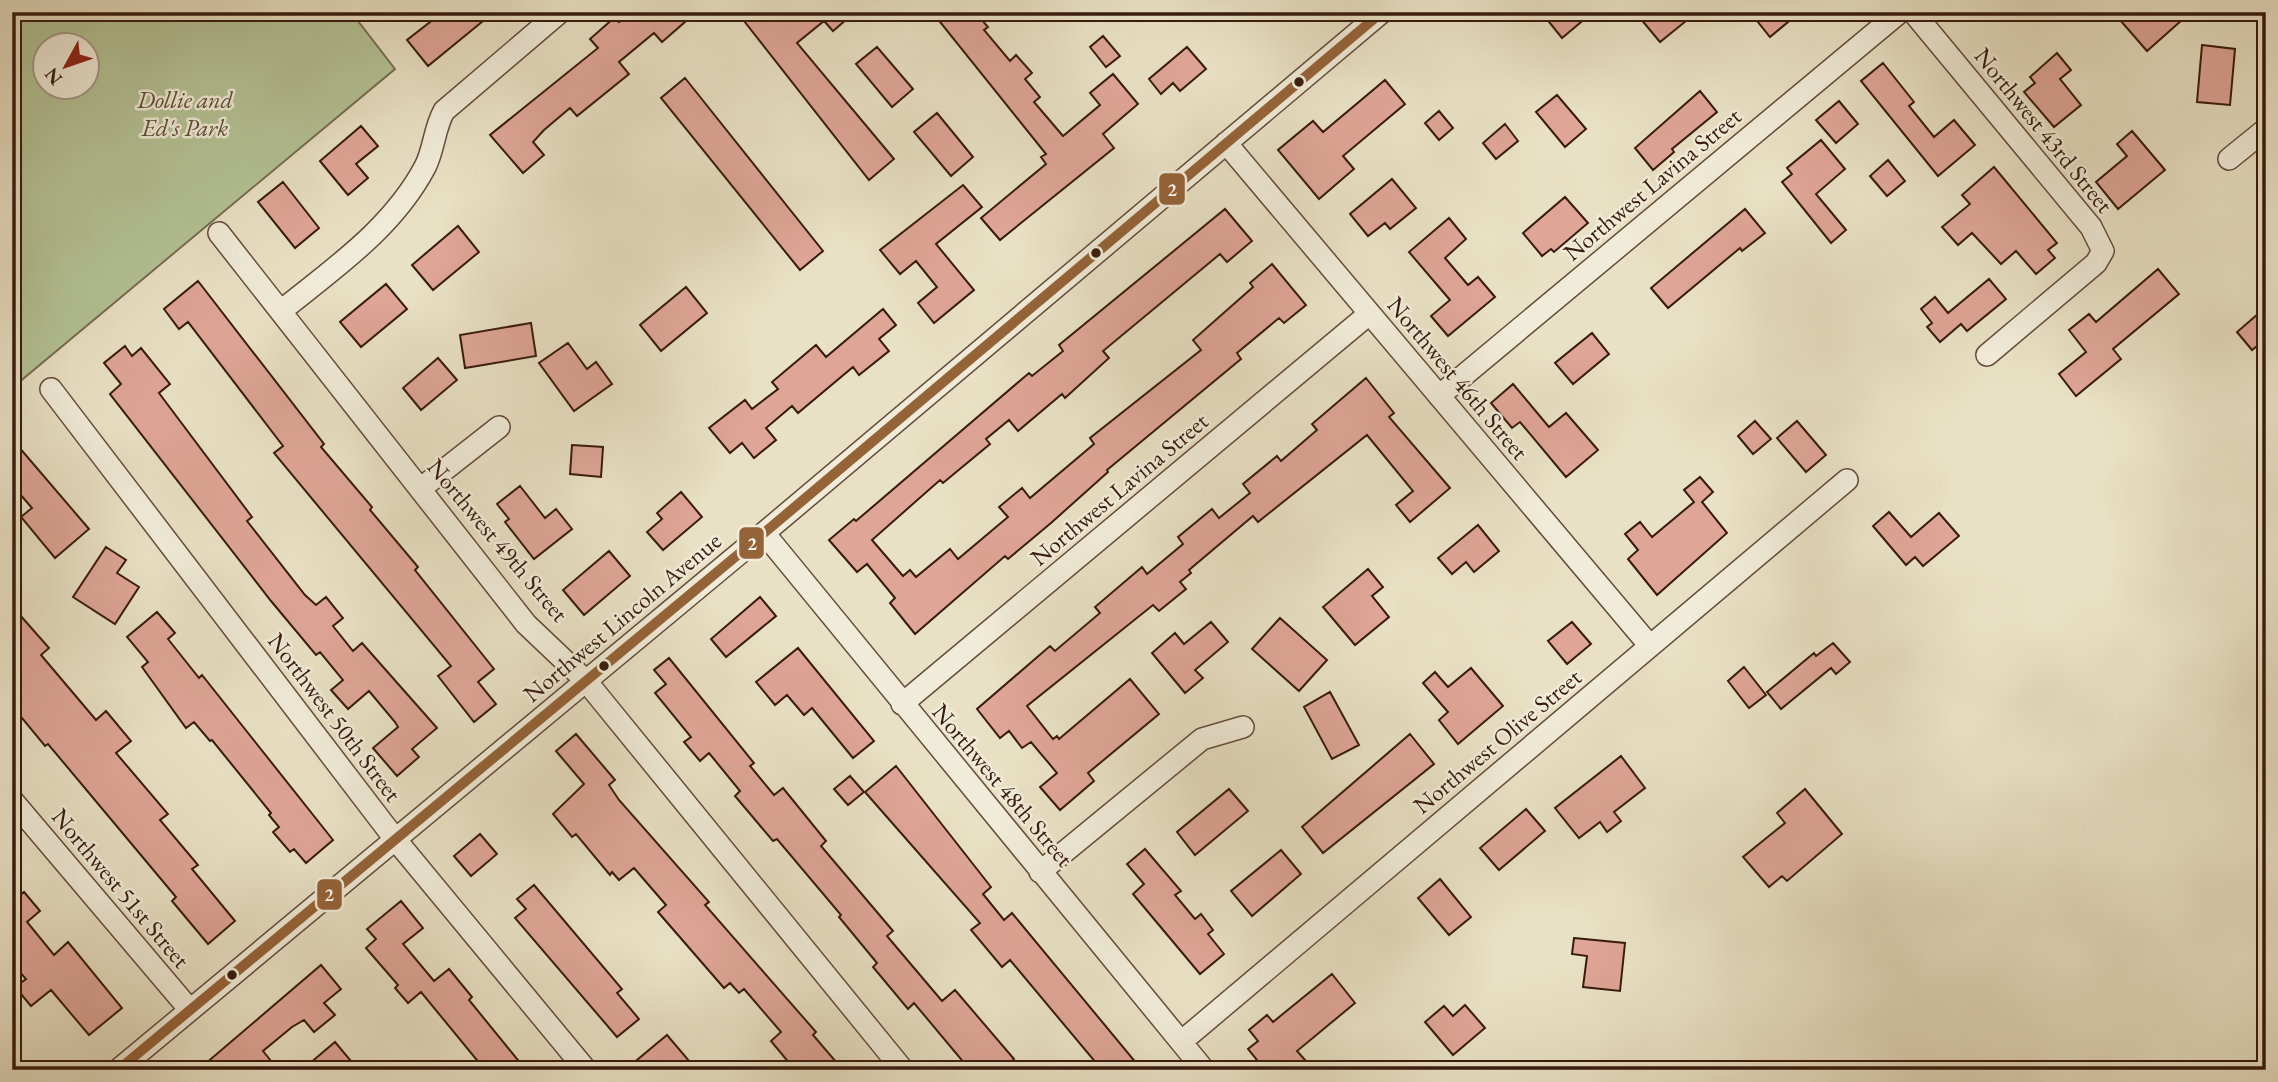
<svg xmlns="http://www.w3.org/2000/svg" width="2278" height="1082" font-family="'EB Garamond',serif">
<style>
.green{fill:#b4c396;stroke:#766f52;stroke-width:2;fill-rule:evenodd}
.building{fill:#dfa597;stroke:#381b0e;stroke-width:2}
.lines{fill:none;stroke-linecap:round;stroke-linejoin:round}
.minor-casing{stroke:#644c3c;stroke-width:24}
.minor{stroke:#f1ecd9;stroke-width:21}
.bus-1-casing{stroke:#f1ecd9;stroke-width:16}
.bus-1{stroke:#956338;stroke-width:10}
.bus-dot{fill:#381b0e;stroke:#f1ecd9;stroke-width:2.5}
.labels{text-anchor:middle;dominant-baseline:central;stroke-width:5;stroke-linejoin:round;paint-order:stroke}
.park-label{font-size:24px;font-style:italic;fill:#5d4d37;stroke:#f1ecd9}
.street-label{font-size:24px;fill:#381b0e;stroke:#f1ecd9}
.line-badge{stroke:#f1ecd9;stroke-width:2.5}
.badge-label{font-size:19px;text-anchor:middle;font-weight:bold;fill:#fff}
</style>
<rect width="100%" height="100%" fill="#e9e1c5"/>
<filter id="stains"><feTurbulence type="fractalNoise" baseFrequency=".00286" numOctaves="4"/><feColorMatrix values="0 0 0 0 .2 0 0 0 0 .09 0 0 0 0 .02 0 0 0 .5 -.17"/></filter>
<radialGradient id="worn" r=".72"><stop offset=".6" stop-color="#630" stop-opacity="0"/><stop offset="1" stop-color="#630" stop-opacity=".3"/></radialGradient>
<path class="green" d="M12,12H351L395,69L12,388ZM46,46H88V88H46Z"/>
<path class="building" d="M422,12H494L428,66L407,40L430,22Z
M631,12H679L686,21L662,42L654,33L619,62L629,74L577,116L570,108L544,130L533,142L544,155L523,173L490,135L598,48L590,39L615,17L619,22Z
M737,12H855L833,31L824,21L797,43L894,159L869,180Z
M932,12H975L988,27L984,30L1010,61L1016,55L1032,73L1025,79L1040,97L1034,102L1063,136L1100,105L1090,93L1113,74L1138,104L1103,134L1114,148L1000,240L981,218L1046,164L1041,157L1046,154Z
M1541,12H1593L1562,38Z
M1635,12H1678L1686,21L1660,42Z
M1769,12H1800L1770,37L1758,22Z
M2113,12H2191L2147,51Z
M1103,36L1120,56L1106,67L1090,47Z
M2202,45L2235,49L2230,105L2197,102Z
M877,47L913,89L892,107L856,64Z
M1187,47L1206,69L1180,91L1173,83L1161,94L1149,79Z
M2057,53L2071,70L2060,79L2081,105L2054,127L2024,92L2035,83L2030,77Z
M1883,63L1914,102L1909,106L1934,137L1954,120L1975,145L1938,176L1861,81Z
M685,78L823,251L800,270L661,98Z
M1385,80L1405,104L1343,156L1354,169L1319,199L1278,150L1313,121L1323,132Z
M1700,91L1717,112L1672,149L1674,152L1653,170L1635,148Z
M1557,95L1586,129L1565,147L1536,112Z
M1839,101L1858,124L1836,143L1816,120Z
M1439,111L1453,128L1439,140L1425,123Z
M937,113L973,157L951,176L914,132Z
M1505,124L1518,141L1496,159L1483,143Z
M361,126L378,146L356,164L368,178L348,195L320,161Z
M2132,131L2165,170L2118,209L2096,182L2127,156L2117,144Z
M1821,140L1845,169L1816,194L1846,230L1831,243L1782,182L1792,174L1787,168Z
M1888,160L1905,181L1887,196L1870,176Z
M1994,167L2057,243L2048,250L2055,258L2036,274L2016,251L2001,264L1972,233L1958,245L1942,227L1970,204L1962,195Z
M1392,179L1416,208L1390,229L1385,223L1368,236L1350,214Z
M283,182L319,228L295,248L258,202Z
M963,185L982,207L936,244L974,290L934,323L918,303L937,287L916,261L900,274L880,250Z
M1565,197L1588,223L1554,252L1551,249L1542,256L1523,233Z
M1225,209L1252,241L1227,262L1220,254L1103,351L1109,358L1065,398L1062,394L1018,431L1009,420L986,439L990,444L943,483L940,480L872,540L903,576L910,570L916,577L950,549L958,559L1008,517L999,507L1022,488L1030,498L1094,444L1090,438L1201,350L1193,340L1253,287L1250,283L1272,264L1306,305L1284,323L1279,318L1237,353L1241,359L1107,470L1108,472L1051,523L1008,559L1005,556L915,634L890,603L895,598L867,564L857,572L829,540L854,519L856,521L1029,373L1032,376L1063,351L1059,345Z
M1745,209L1765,233L1742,251L1740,248L1668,308L1651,288Z
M1449,218L1466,239L1445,258L1468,285L1478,277L1495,297L1448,336L1431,316L1450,300L1409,252Z
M458,226L479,252L433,290L412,265Z
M2158,269L2179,294L2113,349L2121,359L2076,396L2059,374L2086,352L2069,330L2089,314L2096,322Z
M1989,279L2006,299L1967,331L1961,324L1940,342L1927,327L1932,323L1921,309L1935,297L1948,313Z
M198,281L324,444L321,447L372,507L370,510L418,567L415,570L494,669L478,682L496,704L474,722L438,676L451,666L274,453L283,446L188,322L179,329L164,309Z
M386,284L407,309L361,347L340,322Z
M686,287L707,313L661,351L640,325Z
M883,309L896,325L879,339L889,351L859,375L853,367L798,413L792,406L766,428L776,440L754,458L742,443L730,453L709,428L745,400L752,409L778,389L772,382L816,345L826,357Z
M2258,314L2266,323V339L2252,350L2237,332Z
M531,323L536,356L465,368L460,335Z
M1592,333L1609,354L1573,384L1555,363Z
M568,343L587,369L596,362L612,384L574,411L539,363Z
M125,346L132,356L141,348L170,384L159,393L252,517L247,521L305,595L316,605L326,597L343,618L333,626L353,651L362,643L437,728L412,749L419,757L397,776L373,748L398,727L395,722L369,691L348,709L331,690L343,680L320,652L316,655L271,601L110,394L121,384L104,363Z
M438,358L457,380L421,410L403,388Z
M1366,378L1394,413L1389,417L1450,488L1410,522L1396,505L1413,491L1367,435L1258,522L1253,516L1189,570L1191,573L1180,582L1186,589L1159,611L1153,605L1027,706L1053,739L1057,736L1059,739L1130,679L1159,714L1088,773L1094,781L1060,810L1040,787L1057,773L1031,742L1022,748L1009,731L1000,738L977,709L1050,646L1055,651L1100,613L1095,607L1142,567L1147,574L1183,544L1178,537L1212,509L1219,518L1250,493L1243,484L1277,456L1281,461L1317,430L1312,424Z
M1513,384L1549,427L1566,413L1598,450L1566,477L1520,422L1512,428L1491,403Z
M1755,421L1771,439L1753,454L1738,436Z
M1797,421L1826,455L1806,472L1777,438Z
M12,439L89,529L55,558L21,517L32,508L12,485Z
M572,445L603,447L601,477L570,474Z
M1700,477L1713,492L1702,502L1727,533L1657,595L1628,559L1638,550L1625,534L1640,522L1652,537L1694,502L1684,490Z
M520,486L545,518L556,509L572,529L534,559L505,522L509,519L497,504Z
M681,492L702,517L663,550L647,532L662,519L657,513Z
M1889,512L1911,537L1939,513L1959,536L1923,566L1915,557L1906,565L1873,526Z
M1478,525L1499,551L1474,572L1466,562L1452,574L1438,558Z
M106,547L126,560L117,573L139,587L115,624L73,597Z
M609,551L630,576L584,615L563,590Z
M1368,569L1383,587L1372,596L1389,617L1355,645L1323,607Z
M760,597L776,616L726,657L711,639Z
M12,606L49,648L41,655L96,720L106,711L131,741L116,753L168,814L160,820L198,865L192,869L235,921L208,944L172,901L176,897L48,744L45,746L12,706Z
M157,612L175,633L168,639L199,678L202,675L333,840L306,863L294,849L290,852L273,832L279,827L269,815L271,813L212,740L210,741L194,722L186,728L142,667L148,662L127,637Z
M1280,618L1327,660L1299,691L1252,649Z
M1211,622L1228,642L1195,670L1203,678L1185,693L1152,653L1175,633L1184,644Z
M1572,622L1591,644L1567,664L1548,641Z
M1833,643L1850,662L1836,674L1831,668L1781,709L1767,692L1814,653L1816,656Z
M798,648L874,741L853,758L812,708L804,715L787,695L775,705L756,682Z
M669,658L754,763L750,766L774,795L783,788L826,841L821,846L893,931L887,936L942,1001L955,990L1014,1059L1002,1070H970L914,1003L908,1009L873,967L877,963L839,917L841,915L777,839L773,841L735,796L740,791L709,753L700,761L684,742L691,737L655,693L666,684L654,670Z
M1744,667L1766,695L1749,708L1728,681Z
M1471,668L1503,706L1458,744L1439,720L1448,712L1423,683L1435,672L1448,687Z
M1330,692L1359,745L1332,759L1304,707Z
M576,734L615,780L609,785L619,800L709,902L705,905L816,1032L813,1035L843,1070H795L771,1041L781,1032L744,989L739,993L730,983L724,988L658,912L666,905L634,868L619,880L612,872L610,875L576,834L572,837L553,814L584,784L556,751Z
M1410,734L1434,764L1323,853L1302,827Z
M1621,756L1645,788L1614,812L1621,821L1607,832L1600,822L1579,838L1555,808Z
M896,766L991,887L983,894L1004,920L1012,913L1142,1070H1102L1010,960L1002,967L971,930L980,923L865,792Z
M850,776L864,792L848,805L834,789Z
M1229,789L1248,811L1195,855L1177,832Z
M1805,789L1842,834L1787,881L1782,876L1769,887L1743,857L1785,823L1777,813Z
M1526,809L1545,831L1499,870L1480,848Z
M480,834L497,854L471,876L454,856Z
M1145,849L1181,891L1175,895L1195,919L1201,914L1213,930L1208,934L1224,954L1200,974L1133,894L1144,884L1127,864Z
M1281,850L1301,874L1252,916L1231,891Z
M1440,879L1471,917L1449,935L1418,898Z
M534,885L622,989L617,993L639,1019L617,1037L515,918L526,909L517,899Z
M24,892L40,911L27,922L54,955L68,942L122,1008L89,1035L51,990L31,1006L15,987L26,979L12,963V902Z
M401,901L423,928L403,944L434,981L449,969L472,997L469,1000L526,1070H485L421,992L408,1003L395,988L398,985L366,948L376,939L367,929Z
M1574,938L1625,943L1620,991L1583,987L1587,956L1572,954Z
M321,965L341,989L324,1003L335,1015L314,1032L304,1020L292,1027L263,1051L271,1061L260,1070H198Z
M1332,974L1355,1003L1297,1051L1306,1061L1296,1070H1265L1248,1049L1258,1041L1249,1030L1267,1015L1273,1022Z
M1465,1005L1485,1028L1453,1055L1425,1022L1444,1006L1453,1016Z
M667,1035L690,1062L680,1070H625Z
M335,1042L351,1061L340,1070H302Z"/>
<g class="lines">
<g class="minor-casing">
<path id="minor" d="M1913,12L2091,227L2103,251L2096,263L1987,355
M1226,143L1650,646
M2229,159L2266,129
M219,233L526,624L586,681L903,1070
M281,311C334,268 392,229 425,167C434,150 434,129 444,111L560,12
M51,389L395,839L586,1070
M1439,396L1900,12
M420,489L499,427
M764,533L1204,1070
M902,704L1369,314
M12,800L190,1010
M1040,872L1202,739L1243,727
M1181,1042L1847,480
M118,1070L764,533L1382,12"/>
</g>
<use href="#minor" class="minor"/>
<g class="bus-1-casing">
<path id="bus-1" d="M118,1070L764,533L1382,12"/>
</g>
<use href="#bus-1" class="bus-1"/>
</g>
<g class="bus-dot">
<circle cx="1299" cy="82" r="6"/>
<circle cx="1096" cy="253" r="6"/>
<circle cx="604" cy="666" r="6"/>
<circle cx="232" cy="975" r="6"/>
</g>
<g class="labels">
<g class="park-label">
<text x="185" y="99">Dollie and<tspan x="185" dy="28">Ed's Park</tspan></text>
</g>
<g class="street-label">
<text transform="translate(2044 130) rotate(51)">Northwest 43rd Street</text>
<text transform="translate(1652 184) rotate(-40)">Northwest Lavina Street</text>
<text transform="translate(1458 378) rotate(50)">Northwest 46th Street</text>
<text transform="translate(1119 489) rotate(-40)">Northwest Lavina Street</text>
<text transform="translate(498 540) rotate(50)">Northwest 49th Street</text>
<text transform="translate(622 617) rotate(-40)">Northwest Lincoln Avenue</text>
<text transform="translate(335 717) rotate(53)">Northwest 50th Street</text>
<text transform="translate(1497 741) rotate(-40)">Northwest Olive Street</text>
<text transform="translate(1003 785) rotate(50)">Northwest 48th Street</text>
<text transform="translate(121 888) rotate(50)">Northwest 51st Street</text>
</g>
</g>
<g class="line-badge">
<rect x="1158" y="172" width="28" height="34" rx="7" fill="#956338"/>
<rect x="738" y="526" width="27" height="34" rx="7" fill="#956338"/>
<rect x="316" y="878" width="27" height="33" rx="7" fill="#956338"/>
</g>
<g class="badge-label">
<text x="1172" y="196">2</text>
<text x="752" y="550">2</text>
<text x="329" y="901">2</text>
</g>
<rect width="2278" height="1082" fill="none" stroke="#e9e1c5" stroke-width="42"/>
<rect x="14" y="14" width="2250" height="1054" fill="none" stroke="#381b0e" stroke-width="3.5"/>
<rect x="21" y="21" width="2236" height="1040" fill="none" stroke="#381b0e" stroke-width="2"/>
<g transform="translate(66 66) rotate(230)"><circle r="33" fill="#f1ecd9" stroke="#a79888" stroke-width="2"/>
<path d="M0-5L12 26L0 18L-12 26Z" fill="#8f2418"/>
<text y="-10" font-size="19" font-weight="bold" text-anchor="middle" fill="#381b0e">N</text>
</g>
<rect width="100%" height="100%" filter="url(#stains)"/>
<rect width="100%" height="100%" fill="url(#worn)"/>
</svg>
